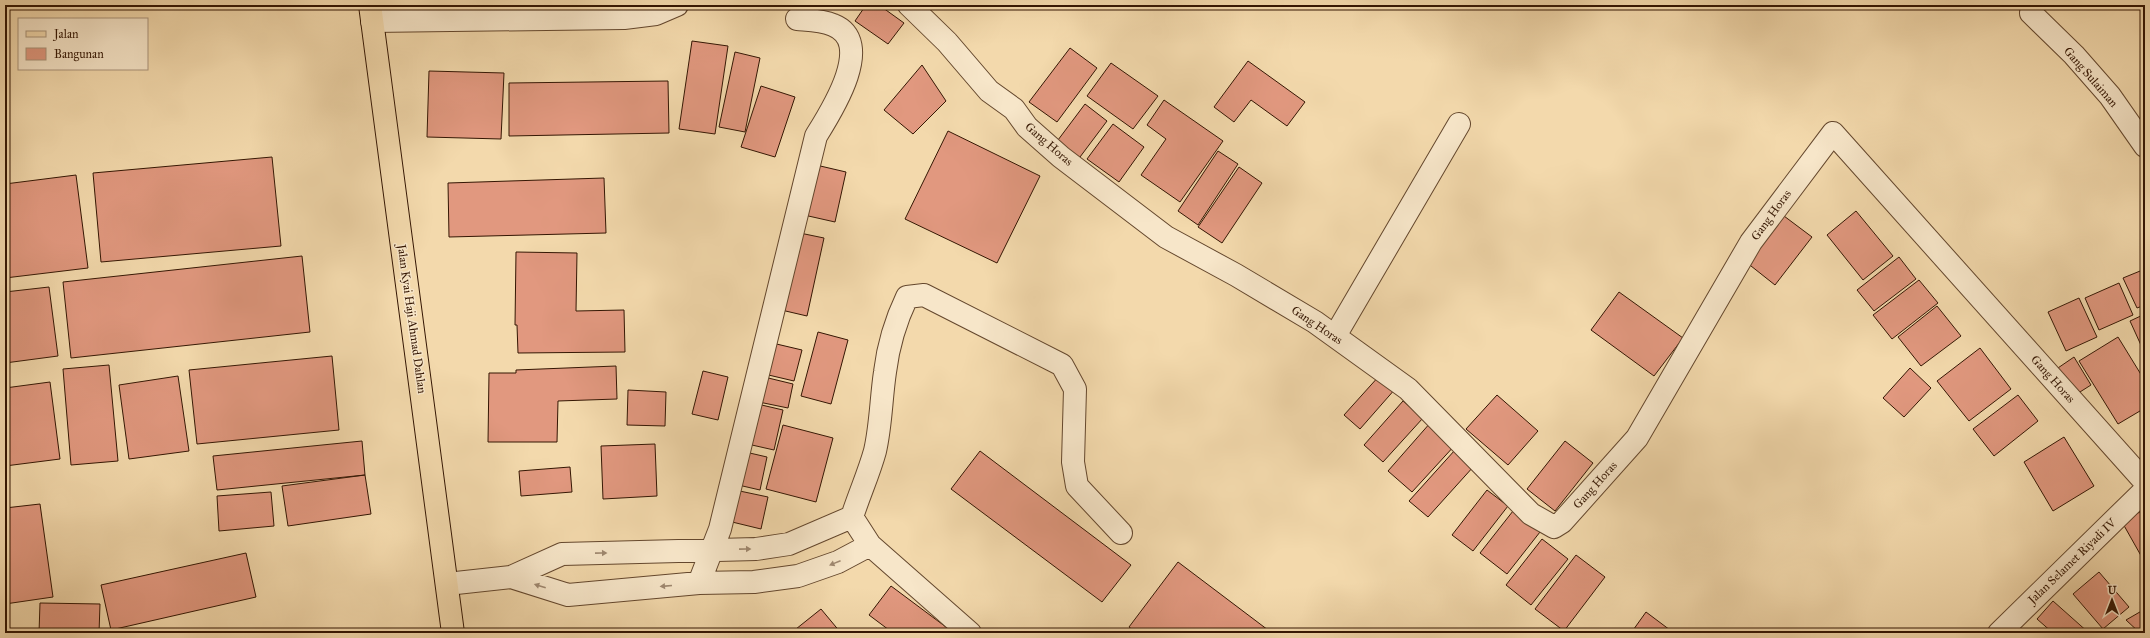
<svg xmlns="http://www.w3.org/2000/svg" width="2150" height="638" font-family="'IM FELL Great Primer',serif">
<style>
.building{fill:#e1987f;stroke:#341603}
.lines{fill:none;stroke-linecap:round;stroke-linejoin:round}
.minor-casing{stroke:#64472d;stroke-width:24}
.major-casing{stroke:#341603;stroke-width:24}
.minor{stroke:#f7e6c9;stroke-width:22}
.major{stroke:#f3d9ac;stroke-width:22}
.oneway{fill:#9f8870}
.labels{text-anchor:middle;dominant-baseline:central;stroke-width:3;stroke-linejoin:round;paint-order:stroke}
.street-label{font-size:12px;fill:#341603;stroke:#f7e6c9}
</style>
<rect width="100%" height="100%" fill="#f3d9ac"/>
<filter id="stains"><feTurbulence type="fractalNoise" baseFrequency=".005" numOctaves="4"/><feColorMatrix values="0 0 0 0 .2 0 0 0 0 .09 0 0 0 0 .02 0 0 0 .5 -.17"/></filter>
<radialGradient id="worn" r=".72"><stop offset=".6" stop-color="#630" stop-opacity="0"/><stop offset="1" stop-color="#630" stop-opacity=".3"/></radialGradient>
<path class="building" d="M450,5H477V8H450Z
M866,5H879L904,23L888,44L855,21Z
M692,41L728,46L715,134L679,129Z
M1070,48L1097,68L1057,122L1029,102Z
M735,52L760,58L745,132L719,127Z
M1248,61L1305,102L1287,126L1251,100L1234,122L1214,107Z
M1111,63L1158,96L1133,129L1087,96Z
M922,65L946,101L913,134L884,110Z
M429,71L504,73L501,139L427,137Z
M668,81L669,133L509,136V83Z
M761,86L795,97L775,157L741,147Z
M1164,100L1223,141L1180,202L1141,175L1166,139L1147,125Z
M1085,104L1107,121L1077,161L1055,144Z
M1113,124L1144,147L1119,182L1087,159Z
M948,131L1040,176L997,263L905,219Z
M1218,151L1238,164L1198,225L1178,211Z
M272,157L281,246L101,262L93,173Z
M816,165L846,172L835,222L804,215Z
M1239,167L1262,183L1222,243L1198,227Z
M76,175L88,268L5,278V184Z
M604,178L606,233L449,237L448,183Z
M1856,211L1893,256L1863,280L1827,235Z
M1784,216L1812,237L1775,285L1746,262Z
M795,232L824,238L807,316L777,309Z
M516,252L577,253L576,311L624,310L625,352L518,353L517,325H515Z
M302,256L310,332L71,358L63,282Z
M1899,257L1916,279L1874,311L1857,290Z
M2145,269V305L2137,308L2123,278Z
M1919,280L1938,303L1892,339L1873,315Z
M2119,283L2133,315L2099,330L2085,298Z
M49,287L58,356L5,363V292Z
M1619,292L1683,338L1654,376L1591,330Z
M2079,298L2097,337L2066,351L2048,312Z
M1937,306L1961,336L1921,366L1898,337Z
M2145,314V354L2130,321Z
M818,332L848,340L831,404L801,396Z
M2118,337L2145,381V408L2118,424L2079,361Z
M768,342L802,350L794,381L760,373Z
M1980,348L2011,389L1969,421L1937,381Z
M332,356L339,430L197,444L189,370Z
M2074,357L2091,385L2072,397L2055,370Z
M109,365L118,461L71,465L63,369Z
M616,366L617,399L558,401L557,442H488L489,373H516V370Z
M1910,368L1931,388L1904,417L1883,398Z
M703,371L728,377L718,420L692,414Z
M1380,375L1396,388L1360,429L1344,415Z
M178,376L189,451L129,459L119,385Z
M760,376L793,384L788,408L754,401Z
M50,382L60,459L5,466V388Z
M628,390L666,392L665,426L627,425Z
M1497,395L1538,431L1508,465L1466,429Z
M2018,395L2038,421L1994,456L1973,429Z
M1403,401L1423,418L1383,462L1364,445Z
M753,403L783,410L774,450L743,443Z
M1431,422L1456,444L1412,492L1388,471Z
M783,425L833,438L816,502L766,489Z
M2064,437L2094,486L2053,511L2024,462Z
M362,441L365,475L217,490L213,456Z
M1565,441L1593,463L1555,511L1527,489Z
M655,444L657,496L603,499L601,446Z
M1455,450L1474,466L1428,517L1409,501Z
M741,451L767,457L760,490L734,484Z
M980,451L1131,565L1102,602L951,489Z
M570,467L572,492L521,496L519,471Z
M365,475L371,514L288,526L282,486Z
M735,490L768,497L761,529L728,521Z
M1487,490L1508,506L1473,551L1452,535Z
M271,492L274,526L219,531L217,496Z
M40,504L53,597L5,604V508Z
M2145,509V560L2144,561L2122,522Z
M1513,511L1540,532L1507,574L1480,553Z
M1542,539L1568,559L1531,605L1506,585Z
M246,553L256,597L111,630L101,585Z
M1576,555L1605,577L1564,631L1535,609Z
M1178,562L1272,633H1137L1129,627Z
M2099,572L2129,607L2103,629L2073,594Z
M891,586L954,633H893L869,615Z
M2053,601L2089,633H2053L2037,619Z
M40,603L100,604L99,633H39Z
M821,609L841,633H791Z
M2145,609V633H2140L2126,620Z
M1646,612L1674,633H1631Z"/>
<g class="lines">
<g class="minor-casing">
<path id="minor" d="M909,5L947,42L989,91L1014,109L1027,127L1061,157L1166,237L1236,275L1315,322L1408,389L1531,514L1554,527L1562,522L1637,438L1751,242L1833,133L2145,482
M2031,13L2074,55L2110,96L2145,146
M372,21L624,18L656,14L677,5
M1335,336L1459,124
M852,517L870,545L970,633
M511,577L568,595L699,583L754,582L798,576L838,562L870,545
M699,583L720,529L816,136C831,112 876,42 833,25C822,20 809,20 797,19
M447,584L511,577L562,554L756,549L789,544L852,517C859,495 869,473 875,451C881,425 881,399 885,372C888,347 896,320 907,297L924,295L1062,365L1075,389L1073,462L1077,486L1121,533
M1999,633L2145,490"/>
</g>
<g class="major-casing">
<path id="major" d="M370,5L453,633"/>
</g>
<use href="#minor" class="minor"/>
<use href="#major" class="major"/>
</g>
<defs><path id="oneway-solid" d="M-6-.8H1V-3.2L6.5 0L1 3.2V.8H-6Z"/></defs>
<g class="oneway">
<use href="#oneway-solid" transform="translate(745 549) rotate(-1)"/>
<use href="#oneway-solid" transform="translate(601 553) rotate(-1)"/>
<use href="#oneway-solid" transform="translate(835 563) rotate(158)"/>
<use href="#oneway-solid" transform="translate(540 586) rotate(-163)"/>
<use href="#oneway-solid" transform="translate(666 586) rotate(175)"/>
</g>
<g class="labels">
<g class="street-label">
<text transform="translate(2091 77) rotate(49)">Gang Sulaiman</text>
<text transform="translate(1049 144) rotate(41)">Gang Horas</text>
<text transform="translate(1771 215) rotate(-54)">Gang Horas</text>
<text transform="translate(412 319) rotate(82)">Jalan Kyai Haji Ahmad Dahlan</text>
<text transform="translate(1317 325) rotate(34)">Gang Horas</text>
<text transform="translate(2053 379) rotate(48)">Gang Horas</text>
<text transform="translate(1595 485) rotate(-48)">Gang Horas</text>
<text transform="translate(2072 561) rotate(-44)">Jalan Selamet Riyadi IV</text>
</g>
</g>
<rect width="2150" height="638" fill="none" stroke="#f3d9ac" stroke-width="20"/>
<rect x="6" y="6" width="2138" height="626" fill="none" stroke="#341603" stroke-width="2"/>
<rect x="10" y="10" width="2130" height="618" fill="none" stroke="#341603"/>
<rect x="18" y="18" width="130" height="52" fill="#f7e6c9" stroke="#a9937a"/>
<rect x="26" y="31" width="20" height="6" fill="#f3d9ac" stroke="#a9937a"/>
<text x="54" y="38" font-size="12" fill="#341603">Jalan</text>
<rect x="26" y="48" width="20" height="12" fill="#e1987f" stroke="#a9937a"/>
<text x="54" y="58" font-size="12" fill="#341603">Bangunan</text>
<g transform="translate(2112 600)" stroke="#f7e6c9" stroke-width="3" paint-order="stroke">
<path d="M0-3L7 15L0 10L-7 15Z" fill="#341603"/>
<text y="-6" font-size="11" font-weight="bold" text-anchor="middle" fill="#341603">U</text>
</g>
<rect width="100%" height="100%" filter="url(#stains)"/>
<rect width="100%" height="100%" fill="url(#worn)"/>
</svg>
